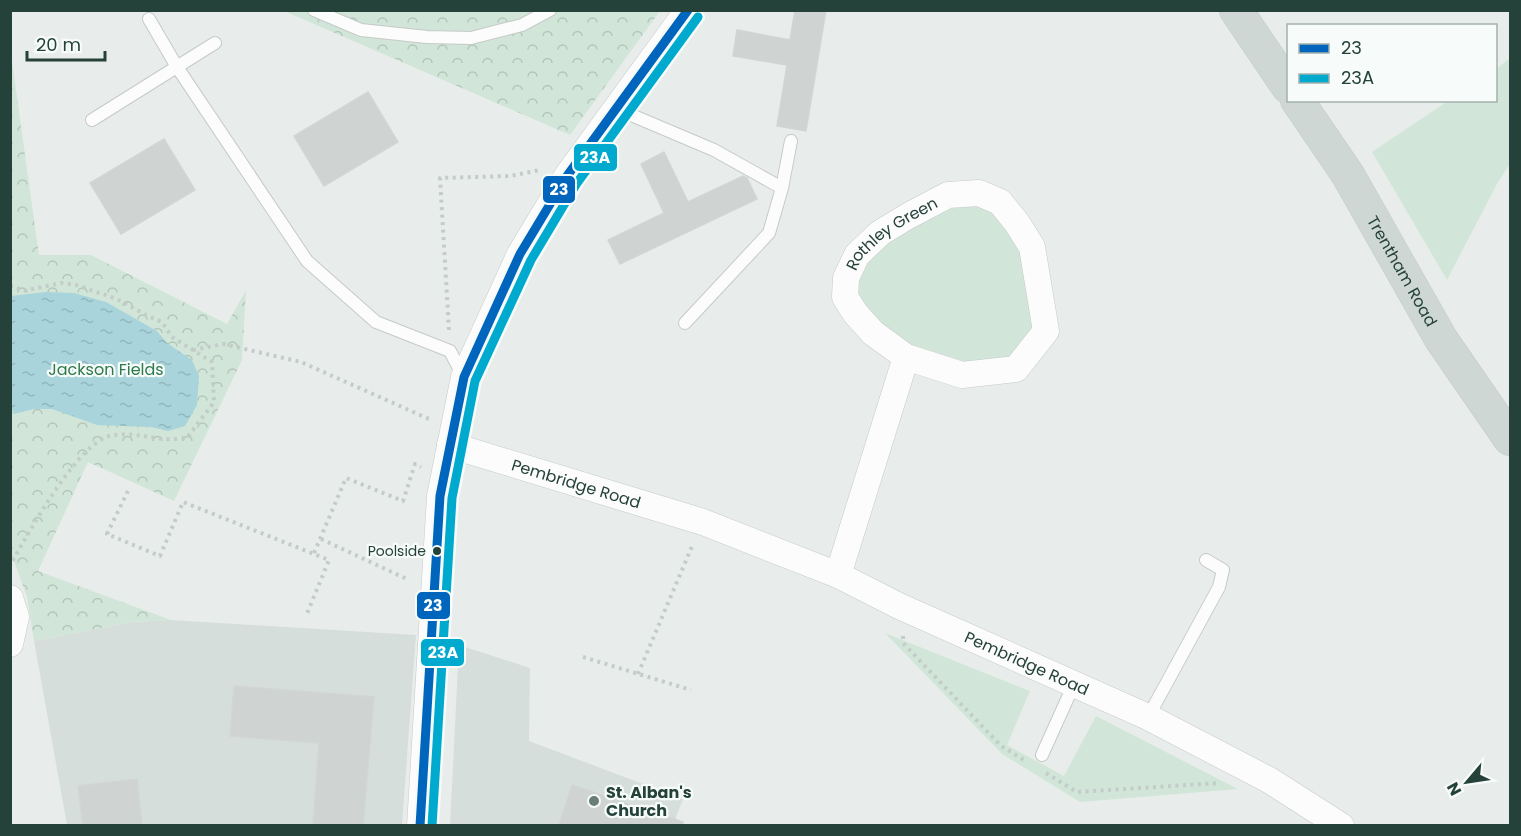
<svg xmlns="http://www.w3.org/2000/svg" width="1521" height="836" font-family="Poppins,sans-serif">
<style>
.built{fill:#d6dedb}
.grass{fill:#d1e6d8}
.park{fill:url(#park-crowns)}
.water{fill:url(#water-ripples)}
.building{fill:#cfd4d2;stroke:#d1d6d4;stroke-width:1.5}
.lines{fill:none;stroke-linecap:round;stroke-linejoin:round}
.lane-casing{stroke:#c5cac8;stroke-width:14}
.street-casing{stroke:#c5cac8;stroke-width:27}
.primary-casing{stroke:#c3ccc9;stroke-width:34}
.path{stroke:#c3ccca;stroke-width:4;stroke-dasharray:3 4.5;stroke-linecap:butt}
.lane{stroke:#fcfcfc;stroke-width:12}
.street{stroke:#fcfcfc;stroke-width:26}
.primary{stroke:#cfd7d5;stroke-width:33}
.bus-1-casing{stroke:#f7fbf9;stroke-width:14}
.bus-2-casing{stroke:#f7fbf9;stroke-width:14}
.bus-1{stroke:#0065bd;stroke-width:9}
.bus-2{stroke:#00a9ce;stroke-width:9}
.bus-dot{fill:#24423a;stroke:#f7fbf9;stroke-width:2}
.poi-dot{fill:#697e78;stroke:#f7fbf9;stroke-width:2}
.labels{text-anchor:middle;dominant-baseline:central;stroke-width:4.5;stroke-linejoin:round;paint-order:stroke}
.bus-label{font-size:14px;fill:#24423a;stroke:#f7fbf9;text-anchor:end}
.street-label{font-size:16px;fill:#24423a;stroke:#f7fbf9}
.park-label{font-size:16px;fill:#2d7a4b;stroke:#f7fbf9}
.poi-label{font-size:16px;font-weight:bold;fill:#24423a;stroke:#f7fbf9;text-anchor:start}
.line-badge{stroke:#f7fbf9;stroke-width:2}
.badge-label{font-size:16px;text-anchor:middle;font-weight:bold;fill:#fff}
</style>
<defs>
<pattern id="park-crowns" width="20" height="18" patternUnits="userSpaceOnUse" patternTransform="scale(1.5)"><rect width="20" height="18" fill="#d1e6d8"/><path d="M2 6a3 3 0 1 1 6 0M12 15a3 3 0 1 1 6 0" fill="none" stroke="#b3c6ba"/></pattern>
<pattern id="water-ripples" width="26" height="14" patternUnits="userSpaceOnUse" patternTransform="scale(1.5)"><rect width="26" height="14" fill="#a9d4db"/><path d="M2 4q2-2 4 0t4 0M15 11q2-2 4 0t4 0" fill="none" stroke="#91b7bd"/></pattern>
</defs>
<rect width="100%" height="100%" fill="#e8edeb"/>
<path class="built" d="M171,620L416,635L402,825H67L34,641L132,622Z
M459,645L530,668L529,741L683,799L673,825L450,826Z"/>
<path class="grass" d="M1510,58V164L1498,182L1447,280L1372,152L1448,101L1496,100V69Z
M950,200L997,207L1026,249L1040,330L1012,365L962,370L909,351L851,296L861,260Z
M885,633L1030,691L1007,745L1064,776L1096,716L1238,789L1080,802L1002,754Z"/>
<path class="park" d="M284,11H660L570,135Z
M10,47L39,255H91L227,324L246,290L242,360L174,501L88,462L38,571L171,620L132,622L34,641L27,597L10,551Z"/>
<path class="water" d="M46,292L74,293L106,302L157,331L167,343L192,360L199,376L197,405L185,426L168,431L151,427L97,425L52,409H34L14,414L10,404L11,296Z"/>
<path class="building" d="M795,10H826L806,131L777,126L787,65L733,56L737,30L790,40Z
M368,92L398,142L324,186L294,136Z
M164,139L195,190L121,234L90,183Z
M664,152L688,202L743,176L747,178L757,199L620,264L608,240L664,213L641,164Z
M234,686L374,697L363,825H313L319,743L230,736Z
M137,779L142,825H83L78,786Z
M572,785L683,822L682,825H559Z"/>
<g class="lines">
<g class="lane-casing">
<path id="lane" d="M314,10L361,30L427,37L471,38L522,25L550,10
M149,19L177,67L307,261L376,322L450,351L463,376
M617,109L714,150L782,188L791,141
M92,120L215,43
M685,323L769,233L782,188
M1148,717L1219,587L1223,570L1206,560
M1042,755L1074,684"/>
</g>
<g class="street-casing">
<g id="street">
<path id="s1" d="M450,445L703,522L838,575L899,606L1148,717L1269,780L1341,826"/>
<path id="s2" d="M838,575L906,357L873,333L855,313L845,297L846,278L857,255L880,233L908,216L948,195L979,193L1000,202L1017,223L1032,247L1046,331L1016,369L962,375L906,357"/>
<path d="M10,598L16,617L10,644"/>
<path d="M420,826L440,496L464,377L520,254L567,176L688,10"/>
</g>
</g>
<g class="primary-casing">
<g id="primary">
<path d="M1236,10L1288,87"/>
<path id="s3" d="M1297,100L1348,175L1441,339L1510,439"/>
</g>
</g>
<path class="path" d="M10,286H14L23,291L61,283L76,285L117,299L146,315L162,322L172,337L212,362L214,402L187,438C180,438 171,440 164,439C147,437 132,433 114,435C79,438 28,535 10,565
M449,330L440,178L510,176L540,170
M193,350L223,344L301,362L429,419
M128,491L107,534L160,556L183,502L329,560L306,616
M321,539L409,580
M314,553L346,478L403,501L415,464L421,467
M903,636V643L1001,746L1024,760
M583,657L691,690
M638,674L693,544
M1046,773L1077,792L1219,783"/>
<use href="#lane" class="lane"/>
<use href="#street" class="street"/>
<use href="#primary" class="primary"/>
<g class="bus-1-casing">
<path id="bus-1" d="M420,826L440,496L464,377L520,254L567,176L688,10"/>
</g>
<g class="bus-2-casing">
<path id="bus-2" d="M432,826L452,498L475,381L531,260L577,183L698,17"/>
</g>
<use href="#bus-1" class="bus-1"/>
<use href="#bus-2" class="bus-2"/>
</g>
<circle class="bus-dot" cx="437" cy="551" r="5"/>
<circle class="poi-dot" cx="594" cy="801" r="6"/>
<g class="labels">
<g class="bus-label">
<text x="426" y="551">Poolside</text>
</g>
<g class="street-label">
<text stroke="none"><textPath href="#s2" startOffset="400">Rothley Green</textPath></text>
<text stroke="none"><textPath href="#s3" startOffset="201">Trentham Road</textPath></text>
<text stroke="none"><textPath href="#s1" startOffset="132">Pembridge Road</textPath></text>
<text stroke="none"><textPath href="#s1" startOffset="618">Pembridge Road</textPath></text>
</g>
<g class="park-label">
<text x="106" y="369">Jackson Fields</text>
</g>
<g class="poi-label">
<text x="606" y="792">St. Alban's<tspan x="606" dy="18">Church</tspan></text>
</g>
</g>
<g class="line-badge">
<rect x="573" y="143" width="45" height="29" rx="6" fill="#00a9ce"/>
<rect x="542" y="175" width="34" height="29" rx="6" fill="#0065bd"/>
<rect x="416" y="591" width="35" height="29" rx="6" fill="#0065bd"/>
<rect x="420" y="638" width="45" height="29" rx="6" fill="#00a9ce"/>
</g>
<g class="badge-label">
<text x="595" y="163">23A</text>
<text x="559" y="195">23</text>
<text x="433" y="611">23</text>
<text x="443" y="658">23A</text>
</g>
<rect width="1521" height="836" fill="none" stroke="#24423a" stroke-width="24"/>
<rect x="1287" y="24" width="210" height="78" fill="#f7fbf9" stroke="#a3b1ad" stroke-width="1.5"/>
<rect x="1299" y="44" width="30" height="9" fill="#0065bd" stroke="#a3b1ad" stroke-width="1.5"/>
<text x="1341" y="54" font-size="18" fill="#24423a">23</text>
<rect x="1299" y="74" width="30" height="9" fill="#00a9ce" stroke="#a3b1ad" stroke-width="1.5"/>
<text x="1341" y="84" font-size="18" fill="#24423a">23A</text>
<g transform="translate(1467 782) rotate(241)" stroke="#f7fbf9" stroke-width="4.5" paint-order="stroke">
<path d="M0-4.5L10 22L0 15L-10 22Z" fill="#24423a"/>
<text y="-9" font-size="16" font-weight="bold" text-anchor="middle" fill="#24423a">N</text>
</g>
<path d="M27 51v9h78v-9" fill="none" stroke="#24423a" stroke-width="3"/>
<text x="36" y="51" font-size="18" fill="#24423a" stroke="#f7fbf9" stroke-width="4.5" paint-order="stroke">20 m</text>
</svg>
